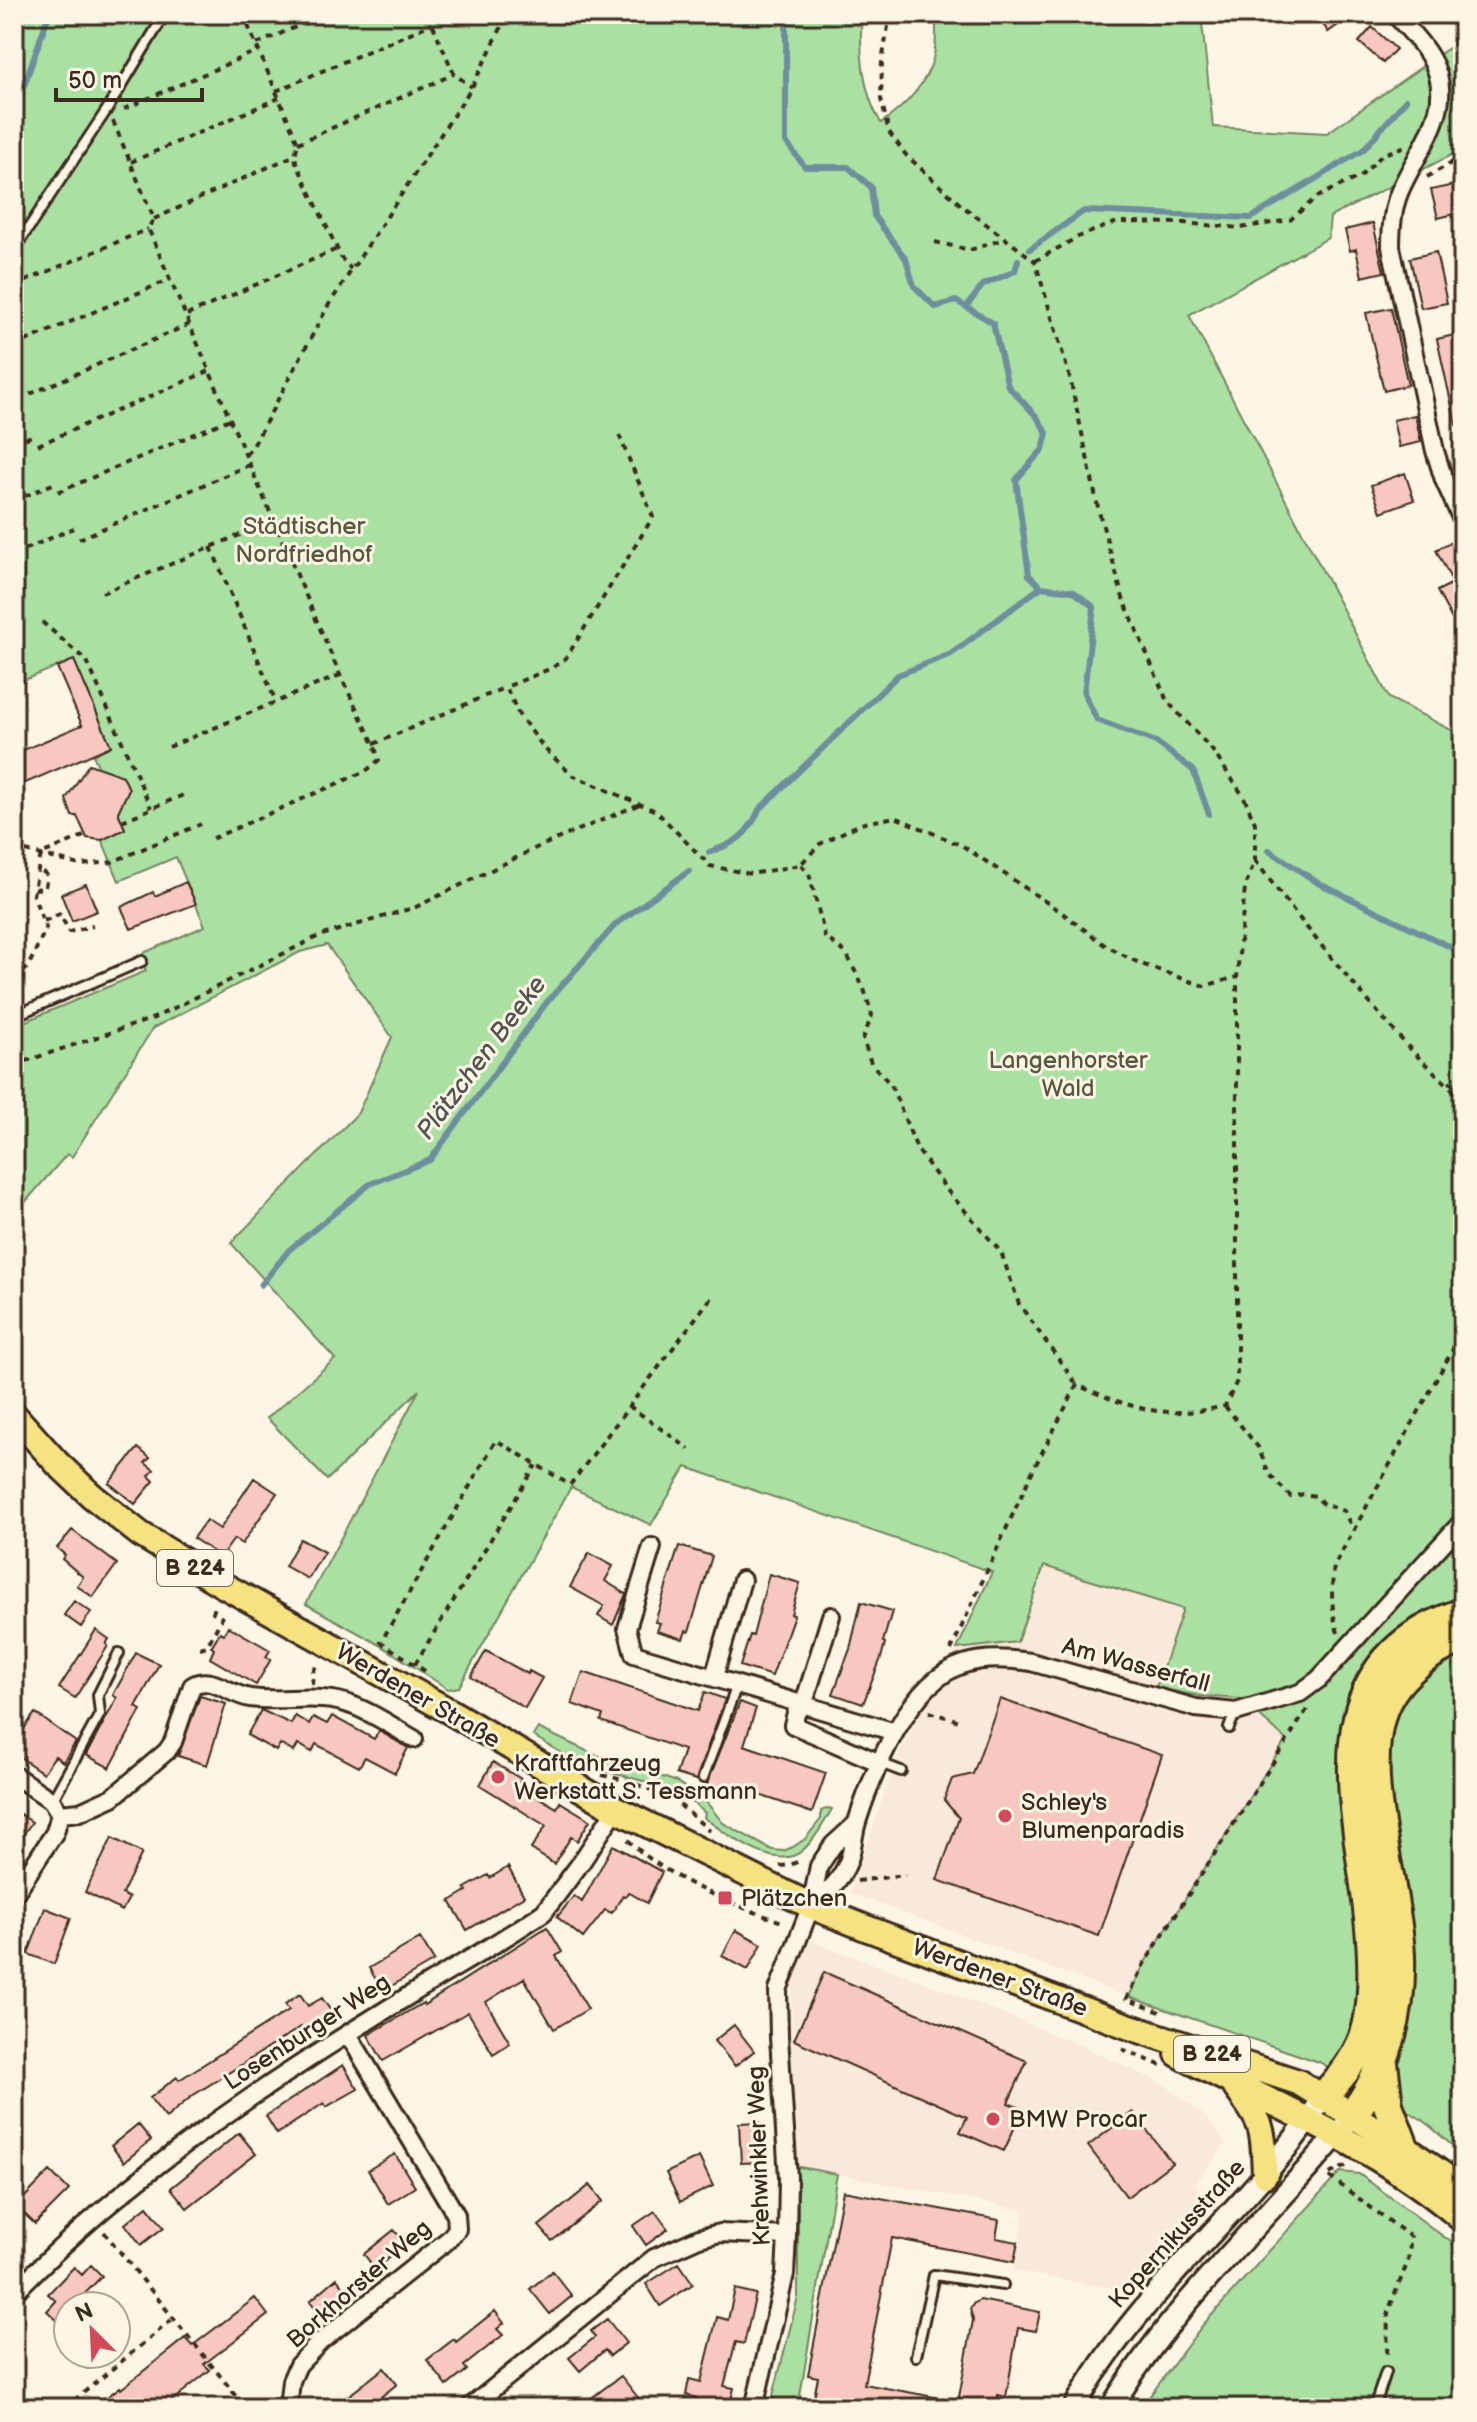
<svg xmlns="http://www.w3.org/2000/svg" width="1477" height="2422" font-family="'Balsamiq Sans',sans-serif">
<style>
.built{fill:#fae8da}
.green{fill:#abe0a3;stroke:#738560;stroke-width:2}
.lines{fill:none;stroke-linecap:round;stroke-linejoin:round}
.stream{stroke:#6d8e9c;stroke-width:6}
.building{fill:#f7c8bf;stroke:#3b2a1e;stroke-width:2}
.service-casing{stroke:#3b2a1e;stroke-width:14}
.minor-casing{stroke:#3b2a1e;stroke-width:22}
.tertiary-casing{stroke:#3b2a1e;stroke-width:26}
.primary-casing{stroke:#3b2a1e;stroke-width:30}
.motorway-casing{stroke:#3b2a1e;stroke-width:34}
.path{stroke:#3b2a1e;stroke-width:4;stroke-dasharray:6 6;stroke-linecap:butt}
.service{stroke:#fcf5e5;stroke-width:8}
.minor{stroke:#fcf5e5;stroke-width:16}
.tertiary{stroke:#fcf5e5;stroke-width:20}
.primary{stroke:#f5e382;stroke-width:24}
.motorway{stroke:#f5e382;stroke-width:28}
.poi-dot{fill:#d1495b;stroke:#fcf5e5;stroke-width:3}
.labels{text-anchor:middle;dominant-baseline:central;stroke-width:6;stroke-linejoin:round;paint-order:stroke}
.shield{fill:#fcf5e5;stroke:#75675a;stroke-width:2}
.shield-label{font-size:22px;font-weight:bold;fill:#3b2a1e}
.park-label{font-size:24px;fill:#57583f;stroke:#fcf5e5}
.street-label{font-size:24px;fill:#3b2a1e;stroke:#fcf5e5}
.poi-label{font-size:24px;fill:#3b2a1e;stroke:#fcf5e5;text-anchor:start}
.water-label{font-size:26px;font-style:italic;fill:#505452;stroke:#fcf5e5}
</style>
<rect width="100%" height="100%" fill="#fcf5e5"/>
<filter id="ink" filterUnits="userSpaceOnUse"><feTurbulence type="fractalNoise" baseFrequency=".0125" numOctaves="2"/><feDisplacementMap in="SourceGraphic" scale="16" xChannelSelector="R" yChannelSelector="G"/><feConvolveMatrix kernelMatrix="1 2 1 2 8 2 1 2 1" color-interpolation-filters="sRGB"/></filter>
<g filter="url(#ink)">
<path class="built" d="M1044,1565L1183,1609L1156,1688L1200,1696L1241,1699L1286,1740L1144,1964L1129,1997L850,1893L897,1758L957,1649L1017,1642Z
M810,1941L929,1984L1075,2043L1167,2086L1207,2118L1226,2144L1195,2183L1208,2203L1166,2258L1134,2292L1014,2271L1024,2210L794,2166L790,2051L793,1978Z"/>
<path class="green" d="M14,14H862C859,49 862,92 881,123C903,108 925,86 933,59C937,46 936,28 936,14H1201L1213,127L1327,133L1463,38V149L1330,217L1328,238L1189,315L1389,698L1463,736V2155L1423,2120L1319,2062L1129,1997L1144,1964L1286,1740L1241,1699L1200,1696L1156,1688L1183,1609L1044,1566L1017,1642L957,1649L992,1572L686,1467L651,1525L571,1487L459,1687L448,1689L382,1646L306,1604L419,1390L327,1480L267,1418L335,1359L231,1243L358,1113L392,1037L327,945L300,952L153,1028L72,1157L67,1154L14,1215V1026L146,971L139,955L205,926L176,857L119,881L102,840L125,829L118,812L129,789L123,776L99,768L93,755L111,746L74,660L14,684Z
M538,1728L591,1753L677,1782L707,1803L723,1823L772,1850L783,1851L793,1847L805,1839L821,1819V1811L829,1808L832,1809C824,1823 815,1839 803,1850C777,1874 727,1834 704,1818L705,1813C671,1780 625,1780 583,1764C566,1757 549,1745 533,1736Z
M794,2166L837,2174L798,2408H770L798,2297V2178Z
M1340,2172L1359,2174L1463,2251V2408H1141L1202,2326Z"/>
<g class="lines">
<path class="stream" d="M786,14V142L805,167H848L871,187L874,216L906,259L914,286L935,307L956,301L993,323L1008,386L1037,417L1047,433L1043,449L1016,480L1029,575L1041,587L1073,591L1094,607L1084,693L1097,720L1156,742L1193,770L1209,814
M1462,61L1463,60
M14,107L17,106L49,14
M1030,249L1084,211L1251,218L1363,150L1406,100
M966,307L983,285L1015,271L1018,260
M1269,850L1318,883L1463,953
M709,852C735,844 748,835 759,810L898,675L951,654L1041,587
M261,1285L289,1250L370,1184L430,1160L547,1002L616,924L689,871"/>
</g>
<path class="building" d="M1328,14H1354L1328,32L1320,19Z
M1372,27L1396,49L1383,63L1359,42Z
M1459,184L1463,212L1438,218L1431,190Z
M1373,223L1384,272L1362,277L1356,249L1350,251L1345,230Z
M1436,252L1447,303L1421,308L1410,258Z
M1391,308L1408,385L1384,391L1366,313Z
M1463,333V424L1456,425L1437,339Z
M1415,415L1421,442L1399,447L1393,420Z
M1405,473L1414,500L1381,512L1371,485Z
M1456,539L1463,553V640L1437,591L1453,583L1436,550Z
M74,660L111,746L14,788V754L82,725L57,667Z
M89,764L123,776L129,789L118,812L125,829L102,840L87,838L77,816H72L66,799Z
M186,882L196,904L131,929L121,907L153,892L155,896Z
M86,884L97,911L72,921L61,894Z
M138,1448L150,1458L145,1463L154,1470L149,1476L154,1481L135,1504L109,1483Z
M254,1478L277,1493L242,1544L234,1539L221,1557L193,1538L206,1520L220,1529Z
M72,1530L117,1564L93,1597L77,1586L83,1577L62,1559L65,1555L57,1548Z
M300,1539L324,1552L308,1579L285,1566Z
M679,1546L712,1556L689,1632L686,1631L683,1639L657,1631L660,1623L655,1622Z
M589,1553L613,1566L605,1581L626,1594L613,1625L598,1616L604,1606L570,1587Z
M769,1574L800,1583L791,1614L794,1615L772,1676L740,1666L750,1635L753,1636Z
M74,1601L91,1612L81,1627L64,1615Z
M861,1602L892,1611L883,1642L885,1643L881,1658L863,1704L833,1694L850,1649Z
M228,1626L270,1650L266,1657L271,1659L256,1685L210,1658L214,1649L211,1647L220,1632L224,1634Z
M96,1630L109,1639L106,1644L108,1646L75,1698L59,1688Z
M486,1651L528,1674L529,1671L542,1678L525,1708L471,1677Z
M136,1653L159,1664L136,1707L141,1710L110,1768L86,1755L117,1698L113,1695Z
M583,1672L698,1711L705,1692L725,1699L696,1780L676,1774L684,1750L601,1721L603,1715L572,1704Z
M200,1696L226,1704L207,1765L178,1756Z
M1000,1699L1162,1755L1099,1936L937,1880L959,1818L944,1800L952,1779L973,1774Z
M740,1702L756,1708L744,1745L826,1773L812,1813L730,1785L728,1791L707,1784Z
M261,1710L291,1724L295,1716L309,1724L313,1717L327,1724L332,1716L374,1739L379,1731L408,1748L395,1773L365,1757L359,1767L316,1744L312,1752L298,1744L294,1752L280,1744L276,1751L247,1735Z
M35,1713L76,1742L63,1762L55,1756L43,1773L14,1753V1743Z
M493,1762L521,1779L518,1785L557,1808L560,1802L590,1820L577,1841L571,1837L554,1864L531,1849L546,1826L480,1785Z
M14,1810L32,1822L14,1848Z
M112,1838L142,1853L122,1894L129,1898L122,1911L85,1892Z
M613,1845L662,1872L647,1903L628,1892L625,1897L623,1895L612,1913L605,1910L583,1938L557,1917L574,1896L582,1902Z
M508,1867L524,1896L467,1930L450,1901L467,1891L465,1888L488,1875L490,1878Z
M45,1908L71,1918L54,1964L28,1954Z
M547,1927L562,1952L556,1956L588,2009L554,2029L524,1978L486,2002L510,2043L493,2054L468,2012L383,2061L368,2035L423,2003L424,2005Z
M736,1930L762,1944L748,1970L722,1956Z
M420,1938L434,1961L383,1991L369,1968Z
M824,1972L1027,2061L1008,2103L1023,2109L1004,2151L960,2132L967,2117L794,2040Z
M300,1994L308,2006L322,1998L333,2014L304,2033L301,2027L271,2046L192,2096L166,2118L150,2098L177,2077L179,2080L289,2010L285,2004Z
M734,2025L754,2051L735,2066L714,2041Z
M343,2065L358,2089L326,2107L324,2103L277,2134L266,2116Z
M1133,2112L1172,2163L1127,2197L1088,2146Z
M760,2122L762,2162L741,2163L739,2123Z
M138,2124L151,2140L124,2162L111,2146Z
M239,2133L256,2154L187,2208L171,2188Z
M395,2154L415,2187L388,2204L368,2170Z
M699,2157L713,2186L680,2202L666,2173Z
M50,2171L69,2190L35,2224L16,2206Z
M590,2185L603,2201L552,2241L539,2226Z
M843,2191L999,2220L996,2238L1018,2242L1014,2262L892,2238L864,2384L951,2400V2408H812L818,2377L808,2375Z
M147,2206L164,2227L141,2245L125,2224Z
M655,2211L668,2229L646,2245L633,2226Z
M394,2230L406,2244L375,2269L364,2254Z
M679,2263L693,2284L660,2306L646,2284Z
M91,2265L102,2276L73,2306H68V2312L59,2322L47,2311L56,2301L48,2294L74,2267L82,2275Z
M552,2271L572,2296L550,2314L530,2289Z
M337,2278L349,2293L322,2316L310,2301Z
M735,2289L756,2294L744,2344L736,2342L724,2386L734,2388L729,2408H695L697,2398L686,2395L689,2379L701,2382L717,2317L728,2320Z
M255,2298L268,2315L204,2364L210,2370L163,2408H93L120,2387L121,2389L185,2338L192,2346Z
M980,2300L1040,2312L1036,2331L1018,2328L1006,2397L998,2395L996,2408H957L973,2320L970,2309L974,2303Z
M495,2311L504,2323L497,2329L503,2335L464,2366L467,2370L447,2386L427,2360L454,2339L456,2342Z
M607,2319L626,2343L610,2356L605,2350L580,2371L569,2358L595,2337L591,2331Z
M384,2368L397,2384L367,2408H333Z
M621,2376L640,2400L630,2408H578Z"/>
<g class="lines">
<g class="service-casing">
<path id="service" d="M14,250L108,108L165,14
M14,1016L142,961
M1229,1728L1235,1713
M880,1763L901,1771
M703,1778L737,1685
M52,1801L100,1714L98,1695L119,1653
M916,2356L934,2275L1003,2285
M1374,2408L1386,2372"/>
</g>
<g class="minor-casing">
<path id="minor" d="M1395,14C1407,28 1421,41 1430,57C1460,106 1417,149 1399,193C1392,211 1391,229 1391,247L1435,451L1444,480L1463,522
M652,1547L627,1628L634,1654L895,1732
M831,1616L804,1703L796,1713L793,1725L880,1763
M714,1677L742,1580
M14,1775L52,1801L60,1814L55,1832L14,1895
M60,1814L80,1812L113,1797L167,1751L173,1742L192,1686C211,1674 230,1695 250,1698C284,1703 321,1692 354,1706C375,1714 395,1728 414,1739
M811,1906C830,1890 845,1877 851,1853C853,1843 854,1832 857,1822C873,1772 909,1681 964,1664C986,1657 1008,1659 1031,1662L1196,1708L1236,1712L1300,1693L1319,1679L1463,1521
M14,2293C130,2173 268,2082 410,1995C455,1967 501,1942 544,1912L580,1864L616,1809
M288,2408L291,2381L298,2365L321,2341L449,2239L457,2229L456,2215L348,2034
M469,2408L654,2258L699,2238L720,2233L787,2236
M754,2408L785,2274L787,2236L788,2178L779,2037L778,1990L811,1906L819,1866L833,1845L856,1824"/>
</g>
<g class="tertiary-casing">
<path id="tertiary" d="M1074,2408C1136,2293 1244,2215 1317,2107
M1111,2408C1173,2303 1268,2219 1345,2125"/>
</g>
<g class="primary-casing">
<path id="primary" d="M14,1415L57,1463L92,1496L140,1534L221,1584L449,1711L616,1809L811,1906L866,1928L1127,2026L1298,2082L1404,2147L1463,2189
M1178,2054C1274,2106 1380,2147 1463,2220
M1236,2088C1265,2126 1263,2129 1265,2175"/>
</g>
<g class="motorway-casing">
<path id="motorway" d="M1383,2063L1388,2105L1404,2147
M1323,2097C1340,2078 1355,2061 1364,2037C1373,2012 1373,1983 1372,1958C1369,1831 1294,1668 1463,1613
M1352,2115C1387,2070 1402,2012 1400,1956C1397,1883 1360,1784 1381,1715C1392,1678 1429,1651 1463,1638"/>
</g>
<path class="path" d="M243,14L298,143L295,155L296,162L342,259L351,269
M428,14L454,74L472,87
M890,14L882,62L881,99L889,132L906,155L961,205L1035,261L1070,378L1099,512L1123,598L1167,701L1212,750L1244,797L1255,823V860L1245,887L1237,977V1381L1225,1406C1164,1420 1133,1409 1077,1385L1033,1470L951,1650
M257,44L325,14
M276,91L431,24
M124,109L259,50
M113,121L154,219L148,228L340,675L374,744L379,760L366,771L209,840
M298,143L454,74
M131,162L279,98
M1427,177L1463,156
M154,219L295,155
M935,242L970,250L1004,239
M1035,261L1078,237L1117,222L1184,223L1240,228L1290,220L1317,197L1361,176L1382,155L1405,146
M14,286L148,229
M187,315L337,249
M14,346L171,279
M19,399L190,324
M619,435L653,517L566,658L552,668L506,687L519,715L545,749L572,775L656,811L710,866L751,874L800,865L820,844L860,824L895,817L963,846L1061,912L1106,946L1141,964L1204,986L1237,977
M14,443L34,435
M38,445L209,371
M246,454L252,448L328,306L472,87L508,14
M58,492L230,419
M14,501L55,483
M79,539L249,465
M211,547L276,702
M14,554L74,528
M102,593L273,521
M42,622L87,661L151,808
M374,744L506,687
M169,747L340,675
M122,821L188,793
M14,848L80,865L112,862L201,824
M1255,860C1301,923 1351,982 1403,1041C1422,1063 1445,1079 1463,1102
M801,865L809,873L825,937L846,953L864,989L872,1015L863,1039L871,1063L891,1085L917,1149L946,1189L1001,1252L1019,1304L1077,1385
M34,889L45,888L47,875L38,868
M44,921L60,914L69,932L93,926
M14,980L28,967L46,928L33,895L41,854L86,835
M14,1065L154,1018L319,936L416,907L536,848L640,804
M1449,1082L1463,1088
M14,1378L26,1396
M629,1406L689,1449
M1225,1406L1258,1447L1269,1474L1291,1497L1303,1494L1316,1496L1323,1504L1344,1511L1353,1530
M1338,1633C1331,1610 1331,1589 1334,1566L1463,1331
M200,1648L207,1646L222,1618L213,1612L217,1603
M415,1664L536,1465
M425,1671L381,1642L496,1440L570,1485L713,1295
M312,1684L313,1672L318,1662
M929,1712L963,1722
M602,1775L632,1782L674,1800L710,1831
M628,1840C667,1879 733,1905 785,1923
M780,1866L791,1865L802,1859
M857,1881L905,1875
M1160,2012L1126,1999L1144,1964L1308,1708
M1122,2049L1162,2066
M1346,2166L1327,2175L1411,2237L1408,2261L1388,2312L1387,2358
M104,2232L246,2408
M65,2408L174,2318"/>
<use href="#service" class="service"/>
<use href="#minor" class="minor"/>
<use href="#tertiary" class="tertiary"/>
<use href="#primary" class="primary"/>
<use href="#motorway" class="motorway"/>
</g>
</g>
<g class="poi-dot">
<circle cx="498" cy="1777" r="8"/>
<circle cx="1005" cy="1816" r="8"/>
<rect x="717" y="1890" width="16" height="16" rx="4"/>
<circle cx="993" cy="2119" r="8"/>
</g>
<g class="labels">
<g class="shield">
<rect x="157" y="1550" width="76" height="36" rx="6"/>
<rect x="1174" y="2036" width="76" height="36" rx="6"/>
</g>
<g class="shield-label">
<text x="195" y="1568">B 224</text>
<text x="1212" y="2054">B 224</text>
</g>
<g class="park-label">
<text x="304" y="526">Städtischer<tspan x="304" dy="28">Nordfriedhof</tspan></text>
<text x="1068" y="1060">Langenhorster<tspan x="1068" dy="28">Wald</tspan></text>
</g>
<g class="street-label">
<text transform="translate(1136 1665) rotate(15)">Am Wasserfall</text>
<text transform="translate(418 1696) rotate(30)">Werdener Straße</text>
<text transform="translate(1000 1978) rotate(20)">Werdener Straße</text>
<text transform="translate(307 2032) rotate(-33)">Losenburger Weg</text>
<text transform="translate(759 2156) rotate(-92)">Krehwinkler Weg</text>
<text transform="translate(1177 2234) rotate(-48)">Kopernikusstraße</text>
<text transform="translate(359 2284) rotate(-41)">Borkhorster Weg</text>
</g>
<g class="poi-label">
<text x="514" y="1763">Kraftfahrzeug<tspan x="514" dy="28">Werkstatt S. Tessmann</tspan></text>
<text x="1021" y="1802">Schley's<tspan x="1021" dy="28">Blumenparadis</tspan></text>
<text x="741" y="1898">Plätzchen</text>
<text x="1009" y="2119">BMW Procar</text>
</g>
<g class="water-label">
<text transform="translate(482 1058) rotate(-53)">Plätzchen Beeke</text>
</g>
</g>
<rect width="1477" height="2422" fill="none" stroke="#fcf5e5" stroke-width="48"/>
<rect x="24" y="24" width="1429" height="2374" fill="none" stroke="#3b2a1e" stroke-width="3" filter="url(#ink)"/>
<g transform="translate(92 2330) rotate(336)"><circle r="38" fill="#fcf5e5" stroke="#afa495" stroke-width="2"/>
<path d="M0-6L14 30L0 20L-14 30Z" fill="#d1495b"/>
<text y="-12" font-size="22" font-weight="bold" text-anchor="middle" fill="#3b2a1e">N</text>
</g>
<path d="M56 88v12h146v-12" fill="none" stroke="#3b2a1e" stroke-width="4"/>
<text x="68" y="88" font-size="24" fill="#3b2a1e" stroke="#fcf5e5" stroke-width="6" paint-order="stroke">50 m</text>
</svg>
